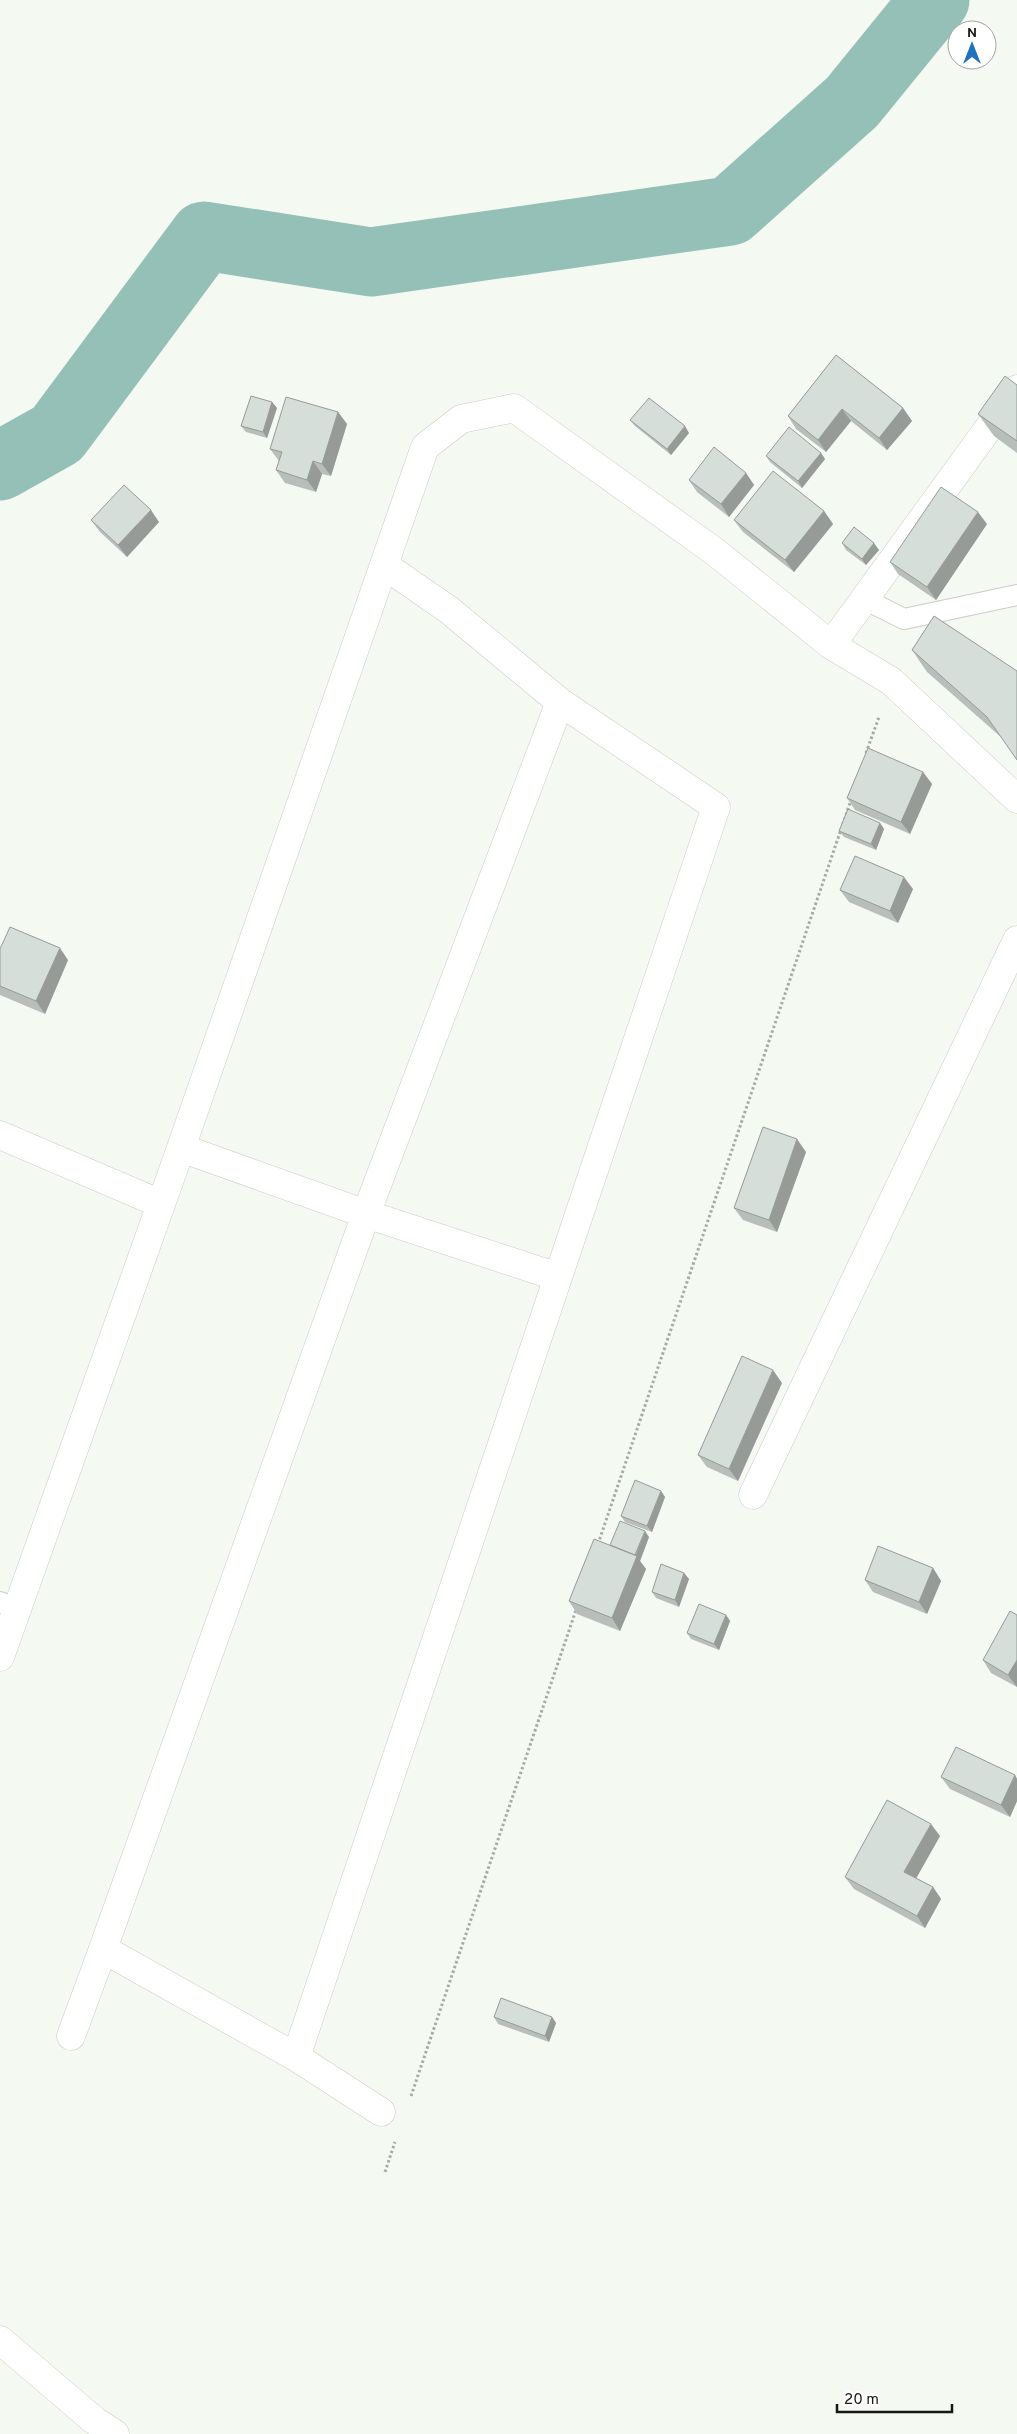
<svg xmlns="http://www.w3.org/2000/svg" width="1017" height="2434" font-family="Overpass,sans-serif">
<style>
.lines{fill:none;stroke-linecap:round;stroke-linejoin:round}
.river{stroke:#94c0b7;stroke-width:69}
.lane-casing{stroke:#c8cdc5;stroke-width:22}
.street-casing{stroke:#c8cdc5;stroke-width:29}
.path{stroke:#a7aaa5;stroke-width:3;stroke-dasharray:2.5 2.5;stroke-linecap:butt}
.lane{stroke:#fff;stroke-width:20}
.street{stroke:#fff;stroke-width:28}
.wall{fill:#b8bfbb}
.shaded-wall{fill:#969b98}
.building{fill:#d6ded9;stroke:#969b98}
</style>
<rect width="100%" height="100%" fill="#f4f9f2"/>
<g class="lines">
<path class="river" d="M0,466L57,434L204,236L371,262L730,211L852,102L935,0"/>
<g class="lane-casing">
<path id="lane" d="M864,599L904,619L1017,595
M0,1602L18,1609"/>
</g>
<g class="street-casing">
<path id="street" d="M384,565L449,610L560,702L716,807L296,2057L103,1949L366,1214L560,702
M831,645L1017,389
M0,1135L161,1204
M181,1148L366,1214L558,1277
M753,1495L1017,940
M0,1657L181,1148L425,447L461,419L514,408L714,551L831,645L891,681L1017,799
M71,2036L103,1949
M296,2057L381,2112
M0,2340L95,2421L115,2434"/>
</g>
<path class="path" d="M866,753L879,717
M598,1544L851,800
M411,2096L577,1607
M385,2172L395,2142"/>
<use href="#lane" class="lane"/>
<use href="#street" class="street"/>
</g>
<path class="wall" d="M836,355L903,408L912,421L887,450L851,421L826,452L796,429L788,416Z
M1017,385V453L994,436L978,414Z
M272,402L277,408L267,438L246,432L241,426Z
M338,412L347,424L331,476L322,474L316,492L285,483L276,470L279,461L270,449Z
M630,420L689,433L671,455L635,426Z
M821,453L825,459L802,488L770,462L766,456Z
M746,473L754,485L729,517L697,492L689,480Z
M824,511L833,524L794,572L743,532L734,520Z
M91,520L159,522L127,557L100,532Z
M987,524L936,600L898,574L890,562Z
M842,543L879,550L866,565L846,550Z
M934,616L1002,738L927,672L912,650Z
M923,772L932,784L910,834L855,810L847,798Z
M880,823L884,829L876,850L844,837L839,831Z
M913,889L898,923L849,902L840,890Z
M0,949L68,960L45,1014L0,995Z
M806,1152L777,1232L743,1220L734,1208Z
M782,1383L738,1481L707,1467L698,1455Z
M661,1491L665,1497L652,1532L625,1522L621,1516Z
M649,1537L640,1561L646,1569L620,1631L577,1614L569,1601L610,1545Z
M933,1568L941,1581L927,1614L873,1592L865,1580Z
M684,1573L689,1579L679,1607L656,1598L652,1592Z
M726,1615L730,1621L719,1650L691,1639L687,1633Z
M1017,1615V1687L991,1673L983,1660Z
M1015,1775L1017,1779V1801L1010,1817L950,1789L941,1777Z
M940,1836L916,1878L933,1887L941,1899L925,1928L854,1889L845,1877Z
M494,2017H552L556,2023L549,2042L498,2024Z"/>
<path class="shaded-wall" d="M272,402L277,408L267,438L263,432Z
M903,408L912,421L887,450L879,438Z
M842,409L851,421L826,452L818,440Z
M338,412L347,424L331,476L322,464Z
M685,426L689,433L671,455L667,449Z
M821,453L825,459L802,488L798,481Z
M313,461L322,474L316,492L307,480Z
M746,473L754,485L729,517L721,504Z
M151,510L159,522L127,557L118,545Z
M824,511L833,524L794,572L785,560Z
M978,512L987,524L936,600L927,587Z
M874,543L879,550L866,565L862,559Z
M923,772L932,784L910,834L901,822Z
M880,823L884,829L876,850L871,844Z
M904,877L913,889L898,923L890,911Z
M60,948L68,960L45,1014L36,1001Z
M797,1139L806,1152L777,1232L769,1220Z
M773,1370L782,1383L738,1481L729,1469Z
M661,1491L665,1497L652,1532L647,1526Z
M645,1531L649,1537L640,1561L646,1569L620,1631L612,1618Z
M933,1568L941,1581L927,1614L919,1602Z
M684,1573L689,1579L679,1607L675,1600Z
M726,1615L730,1621L719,1650L714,1644Z
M1017,1660V1687L1008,1675Z
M1015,1775L1017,1779V1801L1010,1817L1001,1805Z
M931,1824L940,1836L913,1884L904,1872Z
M933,1887L941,1899L925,1928L917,1916Z
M552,2017L556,2023L549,2042L545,2036Z"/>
<path class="building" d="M836,355L903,408L879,438L842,409L818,440L788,416Z
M1005,376L1017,385V441L978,414Z
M251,396L272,402L263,432L241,426Z
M286,397L338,412L322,464L313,461L307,480L276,470L282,452L270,449Z
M649,398L685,426L667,449L630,420Z
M789,427L821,453L798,481L766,456Z
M714,447L746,473L721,504L689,480Z
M773,471L824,511L785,560L734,520Z
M124,485L151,510L118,545L91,520Z
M941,487L978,512L927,587L890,562Z
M854,527L874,543L862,559L842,543Z
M934,616L1017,671V760L987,717L912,650Z
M868,748L923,772L901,822L847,798Z
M848,809L880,823L871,844L839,831Z
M855,856L904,877L890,911L840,890Z
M10,927L60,948L36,1001L0,986V949Z
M763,1127L797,1139L769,1220L734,1208Z
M742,1356L773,1370L729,1469L698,1455Z
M635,1480L661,1491L647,1526L621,1516Z
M620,1521L645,1531L635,1555L610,1545Z
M594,1539L637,1556L612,1618L569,1601Z
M878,1546L933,1568L919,1602L865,1580Z
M661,1564L684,1573L675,1600L652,1592Z
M699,1604L726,1615L714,1644L687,1633Z
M1010,1611L1017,1615V1660L1008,1675L983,1660Z
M956,1747L1015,1775L1001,1805L941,1777Z
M887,1800L931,1824L904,1872L933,1887L917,1916L845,1877Z
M501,1998L552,2017L545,2036L494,2017Z"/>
<g transform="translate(972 45)"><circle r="24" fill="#ffffff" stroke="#a2a3a2"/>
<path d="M0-4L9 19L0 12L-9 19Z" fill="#2071c0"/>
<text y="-8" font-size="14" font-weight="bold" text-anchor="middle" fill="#171816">N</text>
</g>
<path d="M837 2404v8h115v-8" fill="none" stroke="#171816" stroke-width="2.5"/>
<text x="844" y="2404" font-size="15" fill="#171816" stroke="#ffffff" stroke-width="4" paint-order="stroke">20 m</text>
</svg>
